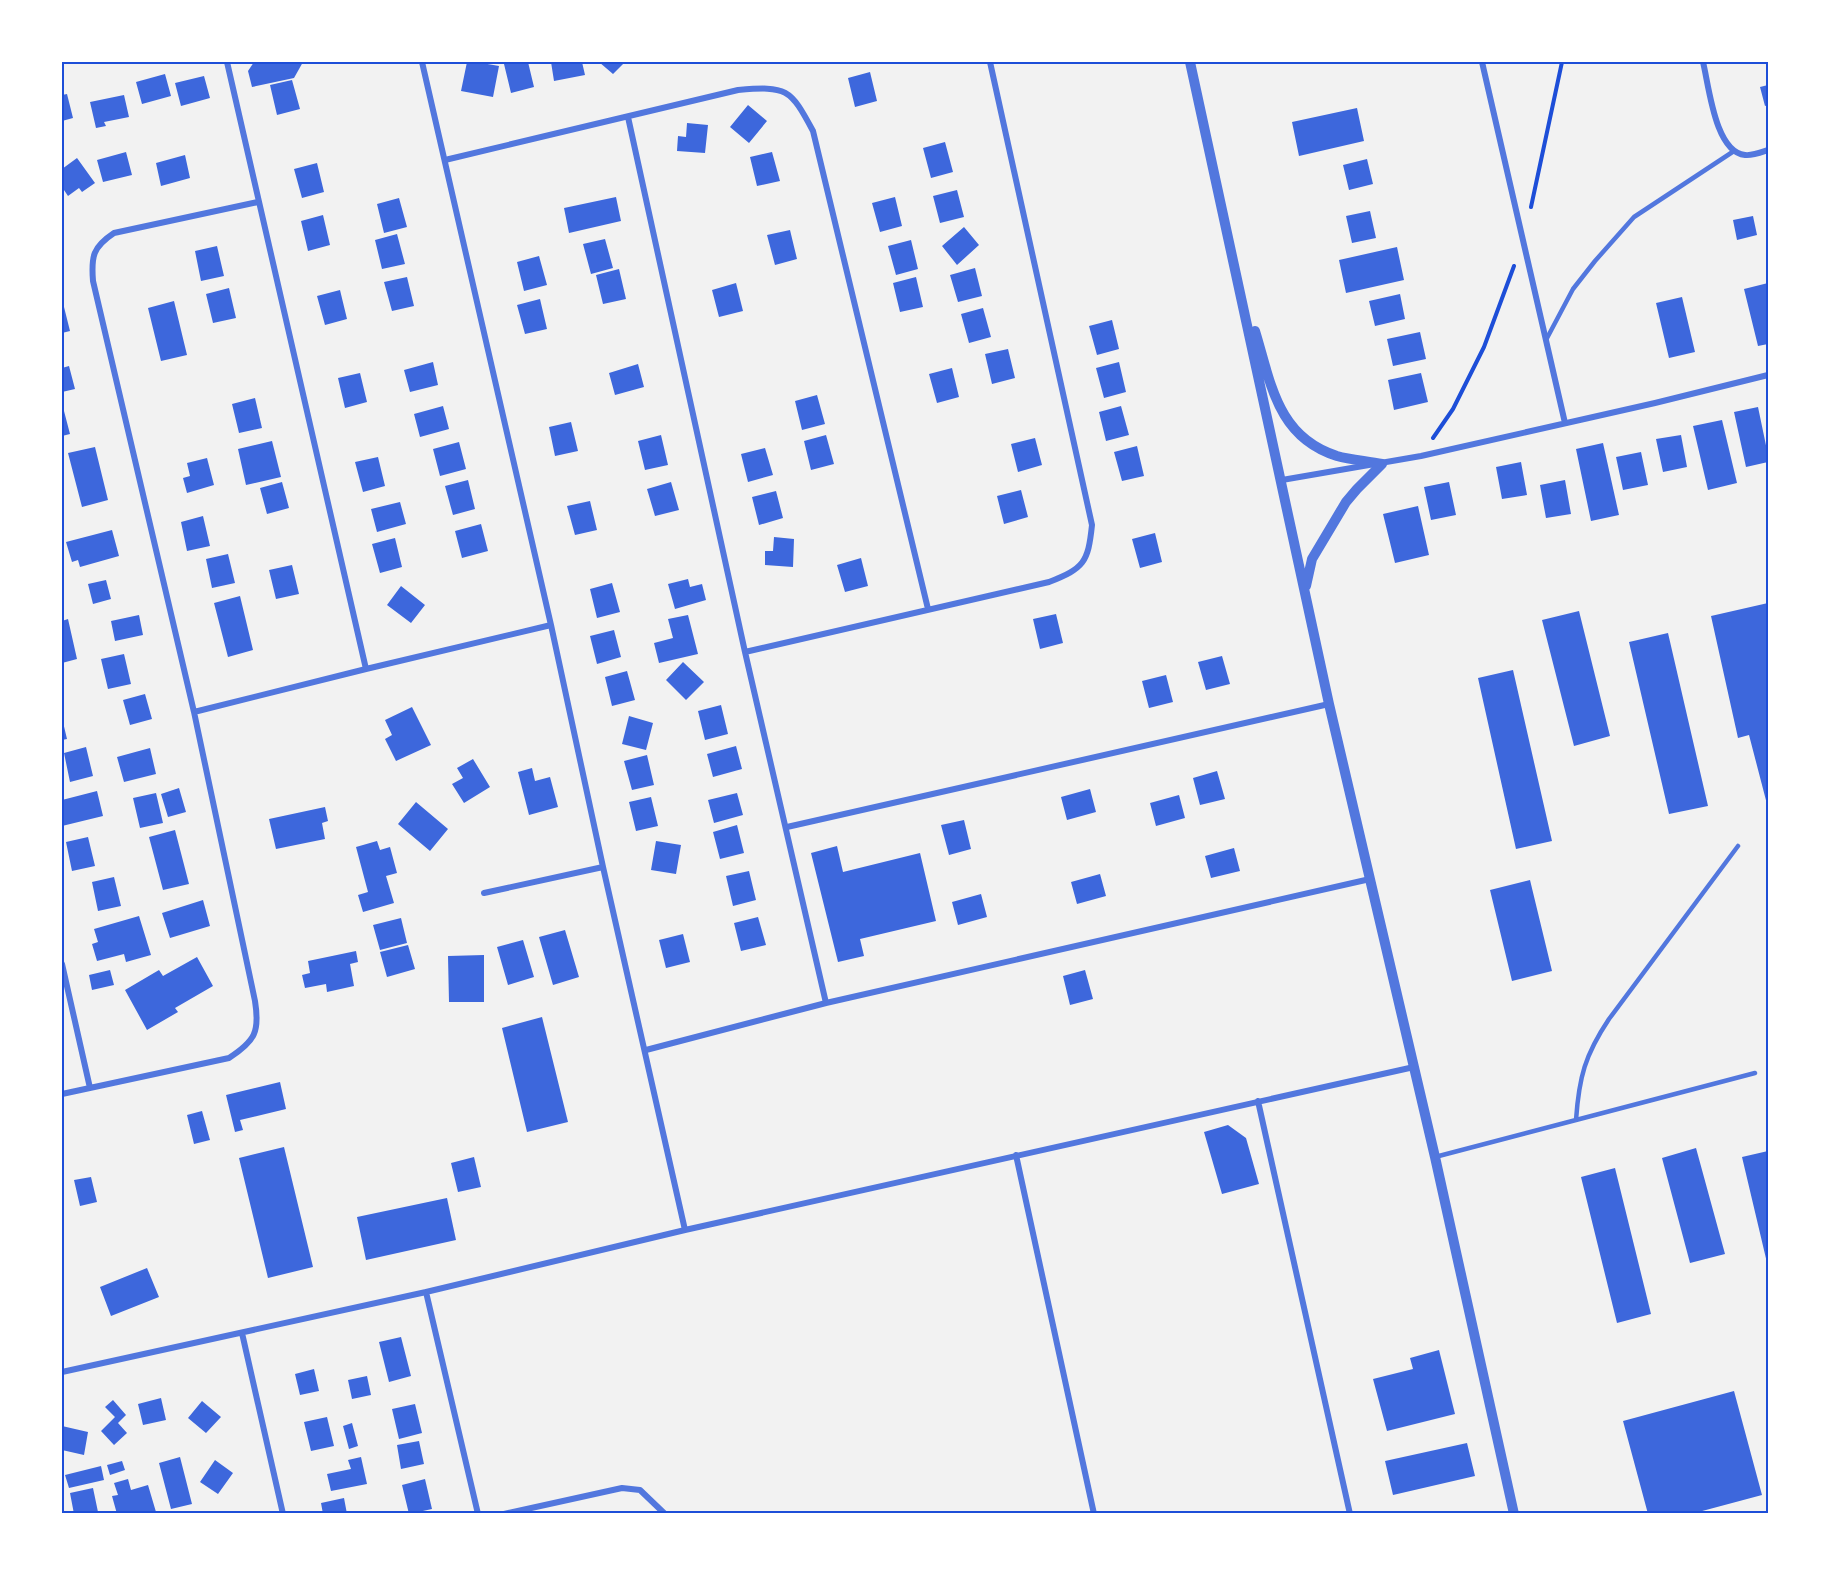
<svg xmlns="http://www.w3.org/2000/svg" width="1830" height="1575" font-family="Quicksand,sans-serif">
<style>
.building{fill:#3d67dc}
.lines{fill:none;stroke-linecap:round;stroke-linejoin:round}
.path{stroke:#1d4ed8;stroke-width:4}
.service{stroke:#5277de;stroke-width:4.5}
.minor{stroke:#5277de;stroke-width:6}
.tertiary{stroke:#5277de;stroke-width:10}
.neatline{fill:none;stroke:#1d4ed8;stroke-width:2}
</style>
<rect width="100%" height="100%" fill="#f2f2f2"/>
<path class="building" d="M254,62H303L294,78L252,87L248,71Z
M467,62H476L499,66L493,97L461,91Z
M513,62H528L534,87L511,93L504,64Z
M551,62H582L585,75L554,81Z
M599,62H625L613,74Z
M870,72L877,101L855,107L848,78Z
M165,74L171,96L142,104L136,82Z
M204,76L210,98L181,106L175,83Z
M292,80L300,109L277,115L270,85Z
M1768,85V105L1765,106L1760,87Z
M67,94L73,118L62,121V95Z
M124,95L129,117L104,122L106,126L96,128L90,102Z
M748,105L767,121L749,143L730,127Z
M1357,108L1364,141L1299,156L1292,122Z
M687,123L708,125L705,153L677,151L678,136L686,137Z
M945,142L953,172L931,178L923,148Z
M126,152L132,175L103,182L97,160Z
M772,152L780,181L757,186L750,157Z
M185,155L190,178L161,186L156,163Z
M77,158L95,183L82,192L79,188L68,196L62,187V169Z
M1367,159L1373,184L1349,190L1343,165Z
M317,163L324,192L302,198L294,169Z
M957,190L964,217L940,223L933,196Z
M616,197L621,221L569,233L564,208Z
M895,197L902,226L880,232L872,203Z
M399,198L407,227L384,233L377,204Z
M1370,211L1376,238L1352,243L1346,216Z
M323,215L330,245L308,251L301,221Z
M1753,216L1757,235L1737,240L1733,220Z
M964,227L979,245L957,265L942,246Z
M790,230L797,259L775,265L767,235Z
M397,234L405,264L382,269L375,240Z
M605,239L613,268L591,274L583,244Z
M911,240L918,269L896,275L888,246Z
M217,246L224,276L201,281L195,251Z
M1397,247L1404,280L1346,293L1339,260Z
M539,256L547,285L524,291L517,262Z
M975,268L982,296L958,302L950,275Z
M619,269L626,299L603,304L596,275Z
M407,277L414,306L392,311L384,282Z
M916,277L923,307L900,312L893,283Z
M736,283L743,311L719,317L712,290Z
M1768,283V344L1758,346L1744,289Z
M229,288L236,318L213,323L206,294Z
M340,290L347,319L325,325L317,296Z
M1400,294L1405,319L1375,326L1369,301Z
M1682,297L1695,352L1669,358L1656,303Z
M62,299L70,331L62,333Z
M540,299L547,329L525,334L517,305Z
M174,301L187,355L161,361L148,308Z
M983,308L991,337L969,343L961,314Z
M1112,320L1119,349L1097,355L1089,326Z
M1420,332L1426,359L1393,366L1387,339Z
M1008,349L1015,378L992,384L985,354Z
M433,362L438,385L410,392L404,370Z
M1119,362L1126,392L1104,398L1096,368Z
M638,364L644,387L615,395L609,373Z
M69,366L75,389L62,392V368Z
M952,368L959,397L937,403L929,374Z
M360,373L367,402L345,408L338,378Z
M1421,373L1428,402L1394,410L1388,380Z
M817,395L825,424L802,430L795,401Z
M255,398L262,428L239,433L232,404Z
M443,406L449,429L420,437L414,414Z
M1121,406L1129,435L1106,441L1099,412Z
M1758,407L1768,455V462L1746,467L1734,412Z
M64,411L70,434L62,436V412Z
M1722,420L1737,483L1708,490L1693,426Z
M571,422L578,451L555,456L549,427Z
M661,435L668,465L645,470L638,441Z
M826,435L834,464L811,470L804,441Z
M1681,435L1687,467L1663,472L1656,439Z
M1035,438L1042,465L1018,472L1011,444Z
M272,441L281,477L246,485L238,449Z
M459,442L466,469L440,476L433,449Z
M1603,443L1619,515L1591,521L1576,449Z
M1137,446L1144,476L1122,481L1114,452Z
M95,447L108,500L82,507L68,453Z
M765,448L773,475L748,482L741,454Z
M1641,452L1648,485L1623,490L1616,457Z
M378,457L385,486L363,492L355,462Z
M207,458L214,485L187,493L183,478L190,476L187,463Z
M1521,462L1527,495L1502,499L1496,467Z
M468,480L475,509L453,515L445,486Z
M1565,480L1571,514L1546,518L1540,485Z
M282,482L289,508L267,514L260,488Z
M671,482L679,510L655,516L647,489Z
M1449,482L1456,515L1431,520L1424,487Z
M1021,490L1028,517L1004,524L997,496Z
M776,491L783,518L759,525L752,497Z
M590,501L597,530L575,535L567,506Z
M400,502L406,524L377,532L371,509Z
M1418,506L1429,555L1395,563L1383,514Z
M203,516L210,546L187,551L181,522Z
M481,524L488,551L462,558L455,531Z
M112,530L119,556L80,567L78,560L72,562L66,542Z
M1155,533L1162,562L1140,568L1132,539Z
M774,537L794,539L793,567L765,565V551H773Z
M395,538L402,567L380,573L372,544Z
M228,554L235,583L212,588L206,559Z
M861,558L868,586L845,592L837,565Z
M292,565L299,594L276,599L269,570Z
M688,579L690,587L702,584L706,600L675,609L668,584Z
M106,580L111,599L93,604L88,584Z
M612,583L620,612L597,618L590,589Z
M401,586L425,605L411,623L387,605Z
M240,596L253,650L228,657L214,603Z
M1768,603V808L1749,735L1738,738L1711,616Z
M1579,611L1610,736L1574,746L1542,620Z
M1056,614L1063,643L1040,649L1033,619Z
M139,615L143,635L115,641L111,621Z
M688,615L698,654L659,663L654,643L673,638L668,619Z
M68,619L77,659L62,663V621Z
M614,630L621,657L597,664L590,636Z
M1668,633L1708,806L1669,814L1629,642Z
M124,654L131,684L108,689L101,659Z
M1222,656L1230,684L1206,690L1198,662Z
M683,662L704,682L686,700L666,680Z
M1513,670L1552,841L1516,849L1478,678Z
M627,671L635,700L612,706L605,677Z
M1166,675L1173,702L1149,708L1142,681Z
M145,694L152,719L130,725L123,700Z
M721,705L728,734L705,740L698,711Z
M412,707L431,745L396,761L385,739L392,735L385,720Z
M629,716L653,723L646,750L622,744Z
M62,718L67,739L62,740Z
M736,746L742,769L713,777L707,754Z
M86,747L93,776L70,782L64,753Z
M150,748L156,774L124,782L117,757Z
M647,755L654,785L632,790L624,761Z
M473,759L490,787L464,803L452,784L463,778L457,768Z
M532,768L535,781L550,777L558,807L529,815L518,772Z
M1217,771L1225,799L1200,805L1193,778Z
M179,788L186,812L168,817L161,794Z
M1090,789L1096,812L1067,820L1061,797Z
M97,791L103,816L62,826V800Z
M156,793L163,823L140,828L133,798Z
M737,793L743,815L714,823L708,800Z
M1179,795L1185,818L1156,826L1150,803Z
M651,797L658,826L636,831L629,802Z
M416,802L448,829L430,851L398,824Z
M325,807L328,821L322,823L325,839L276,849L269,819Z
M964,820L971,849L949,855L941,825Z
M737,825L744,853L720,859L713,832Z
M175,830L189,884L163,890L149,837Z
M88,837L95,866L72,871L66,842Z
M377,841L380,850L390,847L397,873L386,876L394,903L363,912L358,895L368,892L356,847Z
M656,841L681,845L676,874L651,870Z
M837,846L843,872L920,853L936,921L860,939L864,956L838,962L811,853Z
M1234,848L1240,871L1211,878L1205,856Z
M749,871L756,900L733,906L726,876Z
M1100,874L1106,896L1077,904L1071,882Z
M114,877L121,906L98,911L92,882Z
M1530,880L1552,971L1512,981L1490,890Z
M981,894L987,917L958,925L952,902Z
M203,900L210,926L170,938L162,913Z
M139,916L151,955L126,962L124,954L97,961L92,944L98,942L94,929Z
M758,917L766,945L741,951L734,923Z
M401,918L407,943L380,950L373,925Z
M565,930L579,977L553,985L539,937Z
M683,934L690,962L666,968L659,940Z
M523,940L534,977L508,985L497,947Z
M408,945L415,969L387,977L380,952Z
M356,951L358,962L350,964L354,986L327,992L326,984L305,988L302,975L310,973L308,961Z
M484,955V1002H449L448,956Z
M197,957L213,986L175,1008L178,1012L147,1030L125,990L159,970L163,976Z
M110,970L114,985L92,990L89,975Z
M1085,970L1093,999L1070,1005L1063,976Z
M542,1017L568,1122L527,1132L502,1028Z
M280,1082L286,1109L240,1120L243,1130L235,1132L226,1095Z
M202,1111L210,1140L194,1144L187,1115Z
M1228,1125L1246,1138L1259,1184L1222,1194L1204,1132Z
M284,1147L313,1267L268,1278L239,1158Z
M1696,1148L1725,1254L1690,1263L1662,1158Z
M1768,1151V1267L1742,1157Z
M474,1157L481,1187L458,1192L451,1163Z
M1615,1168L1651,1314L1617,1323L1581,1177Z
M91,1177L97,1202L80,1206L74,1180Z
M447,1198L456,1240L366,1260L357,1217Z
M147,1268L159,1297L111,1316L100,1287Z
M401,1337L411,1376L389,1382L379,1342Z
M1439,1350L1455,1414L1387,1431L1373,1379L1413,1369L1410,1358Z
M314,1369L319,1391L300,1395L295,1374Z
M367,1376L371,1395L352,1399L348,1380Z
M1734,1391L1762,1495L1691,1514H1648L1623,1421Z
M161,1398L166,1420L143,1425L138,1404Z
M113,1400L126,1415L118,1423L127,1433L114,1445L101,1431L115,1417L105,1407Z
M202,1401L221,1417L206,1433L188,1418Z
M415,1404L422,1433L399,1439L392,1409Z
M327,1417L334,1446L311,1451L304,1422Z
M352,1423L358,1446L349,1449L343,1426Z
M62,1426L88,1432L84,1455L62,1450Z
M419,1441L424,1464L401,1469L397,1445Z
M1467,1443L1475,1476L1393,1495L1385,1461Z
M180,1457L192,1504L171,1509L159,1463Z
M361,1457L367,1484L331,1491L327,1474L351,1469L348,1460Z
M215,1460L233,1473L218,1494L200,1482Z
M122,1461L125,1470L110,1475L107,1465Z
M101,1466L104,1480L69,1488L65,1475Z
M128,1479L131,1490L148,1485L156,1512L150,1514H117L112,1496L118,1495L114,1483Z
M425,1479L432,1509L409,1514L402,1485Z
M93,1488L98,1512L74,1514L70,1493Z
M344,1498L347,1514H323L321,1503Z"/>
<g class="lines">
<path class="path" d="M1531,207L1562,62
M1433,438L1453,409L1484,347L1514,266"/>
<path class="service" d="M1546,340L1573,289L1595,261L1634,217L1734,151
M1576,1120L1755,1073
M1435,1157L1576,1120C1579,1077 1585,1055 1609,1019L1738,846"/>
<path class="minor" d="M227,62L366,669
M422,62L551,625L603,867L685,1230
M1482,62L1565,423
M1703,62C1709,86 1715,152 1745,155C1752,156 1762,152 1768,150
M628,117L745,652L826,1003
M445,160L738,90C787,86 790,88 813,131L928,609
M1282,480L1421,456L1655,403L1768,375
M745,652L1049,582C1084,568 1088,563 1092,525L990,62
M194,712L366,669L551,625
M787,827L1329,704
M484,893L603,867
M62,964L90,1088
M646,1050L826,1003L1370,879
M62,1094L229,1058C255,1041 260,1032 255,1001L194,712L93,281C91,256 93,247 114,233L258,202
M1258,1101L1350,1514
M1016,1155L1094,1514
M426,1292L478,1514
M242,1333L283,1514
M62,1372L426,1292L685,1230L1414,1067
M504,1514L622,1488L640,1490L665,1514"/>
<path class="tertiary" d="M1190,62L1329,704L1435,1157L1514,1514
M1255,331C1271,383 1277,437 1337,456C1351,460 1368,461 1382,464
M1306,586L1312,559L1346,502L1357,489L1382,464"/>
</g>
<rect width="1830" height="1575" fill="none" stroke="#ffffff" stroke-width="126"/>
<rect x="63" y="63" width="1704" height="1449" class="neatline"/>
</svg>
